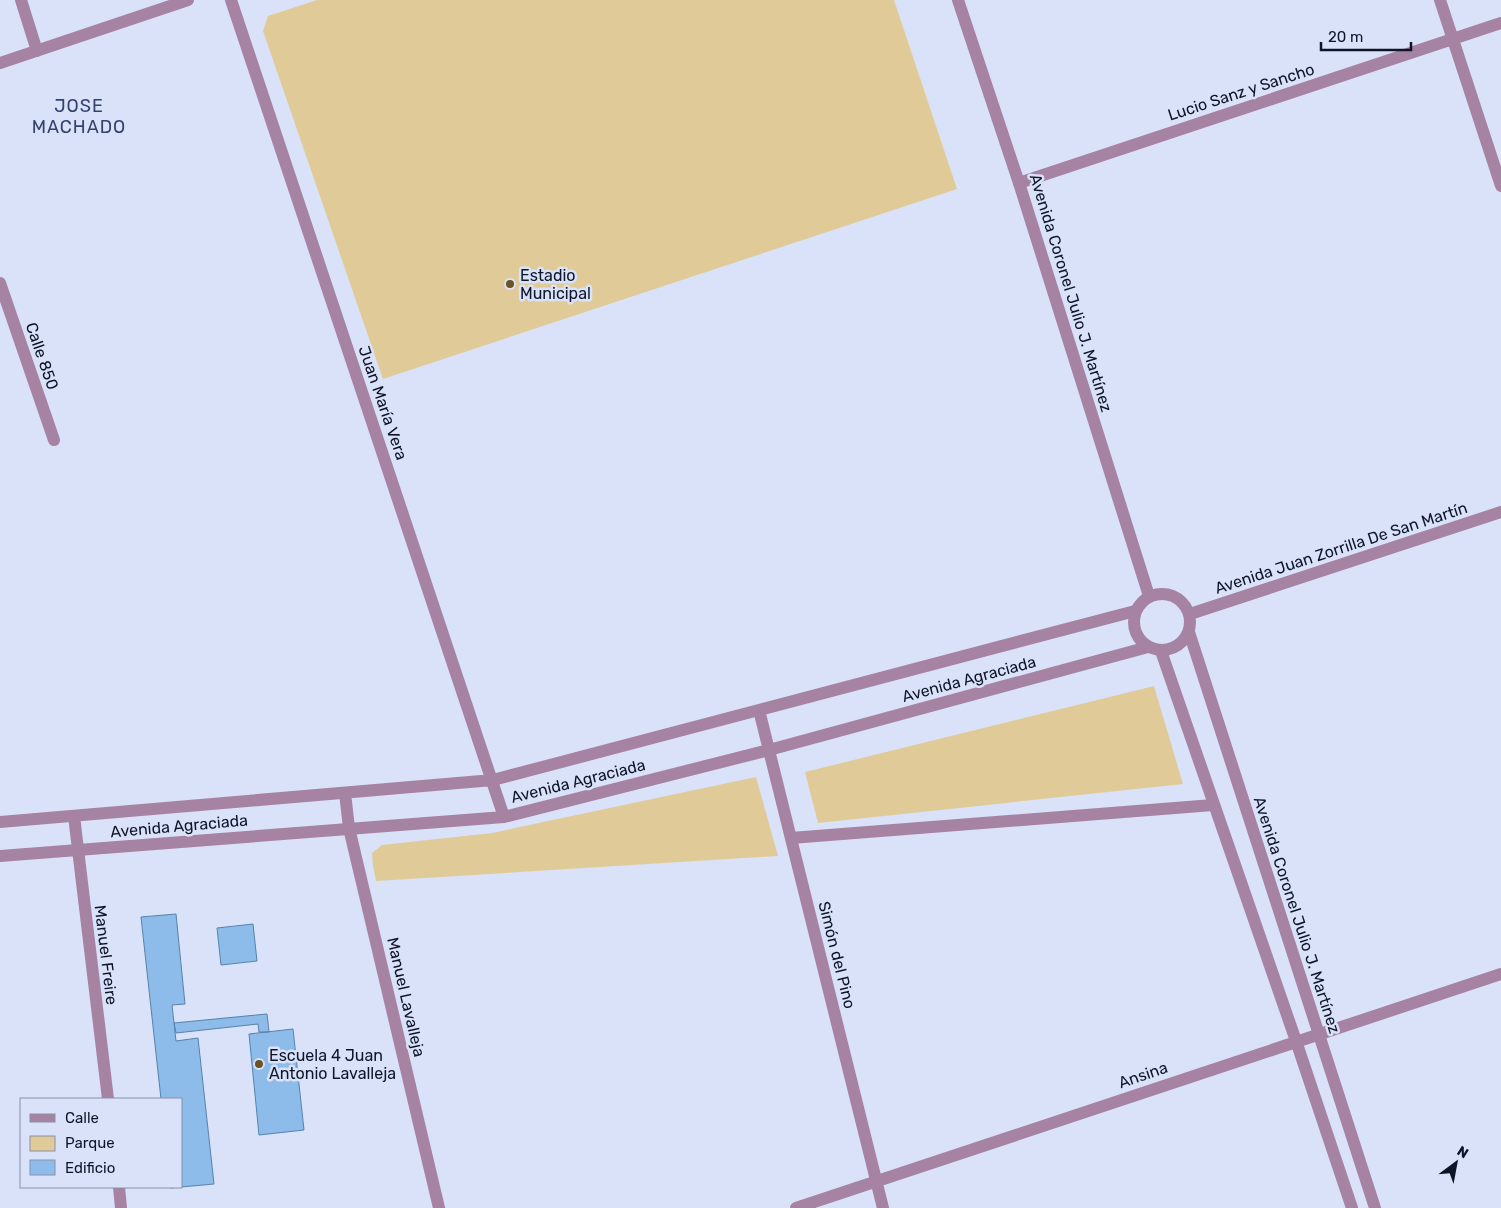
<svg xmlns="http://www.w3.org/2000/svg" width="1501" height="1208" font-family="Rubik,sans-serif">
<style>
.green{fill:#e0cb98}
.building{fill:#8dbcea;stroke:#5782ab}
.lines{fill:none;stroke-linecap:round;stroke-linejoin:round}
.minor{stroke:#a682a3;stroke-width:12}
.tertiary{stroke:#a682a3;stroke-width:12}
.poi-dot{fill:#695624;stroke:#d9e2f8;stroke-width:2}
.labels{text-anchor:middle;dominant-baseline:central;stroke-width:5;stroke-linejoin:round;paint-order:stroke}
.street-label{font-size:16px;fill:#0e1528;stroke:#d9e2f8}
.poi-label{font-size:16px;fill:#0e1528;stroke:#d9e2f8;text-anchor:start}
.neighbourhood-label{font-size:18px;letter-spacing:1px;fill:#334370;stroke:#d9e2f8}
</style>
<rect width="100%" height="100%" fill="#d9e2f8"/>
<path class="green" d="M317,0H894L957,189L383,379L263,31L268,16Z
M1154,686L1183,784L818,823L805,772Z
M756,777L778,856L376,881L373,866L372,853L382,845L492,833Z"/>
<path class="building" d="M176,914L185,1004L172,1005L176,1041L198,1038L214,1184L170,1188V1187H181V1099H161L141,917Z
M253,924L257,961L221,965L217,928Z
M267,1014L269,1032H259L258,1024L176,1033L174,1023Z
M293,1029L304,1130L259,1135L249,1034Z"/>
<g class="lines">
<path class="minor" d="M21,0L37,51
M231,0L504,817
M1440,0L1501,186
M0,63L188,0
M1019,183L1501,23
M0,283L54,440
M1190,614L1501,512
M759,710L883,1208
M345,793L349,828L439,1208
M74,816L108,1099
M0,822L493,780L1135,611
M791,838L1213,805
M0,856L504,817L769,750L1148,647
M119,1187L121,1208
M796,1208L1501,974"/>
<path class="tertiary" d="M958,0L1019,183L1149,596
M1134 622a28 28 0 1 1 56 0a28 28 0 1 1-56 0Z
M1189,632L1375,1208
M1161,651L1296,1041L1352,1208"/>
</g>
<g class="poi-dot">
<circle cx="510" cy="284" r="5"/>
<circle cx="259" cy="1064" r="5"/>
</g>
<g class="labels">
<g class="street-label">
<text transform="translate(1241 92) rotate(-18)">Lucio Sanz y Sancho</text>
<text transform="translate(1071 293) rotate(73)">Avenida Coronel Julio J. Martínez</text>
<text transform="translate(42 356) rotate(71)">Calle 850</text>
<text transform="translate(383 403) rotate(71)">Juan María Vera</text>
<text transform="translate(1341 548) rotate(-18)">Avenida Juan Zorrilla De San Martín</text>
<text transform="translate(969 679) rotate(-15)">Avenida Agraciada</text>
<text transform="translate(578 781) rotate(-14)">Avenida Agraciada</text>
<text transform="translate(179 826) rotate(-5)">Avenida Agraciada</text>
<text transform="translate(1297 915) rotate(72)">Avenida Coronel Julio J. Martínez</text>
<text transform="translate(106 955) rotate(83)">Manuel Freire</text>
<text transform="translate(837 955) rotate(76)">Simón del Pino</text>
<text transform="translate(406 997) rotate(77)">Manuel Lavalleja</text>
<text transform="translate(1143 1075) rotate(-19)">Ansina</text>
</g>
<g class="poi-label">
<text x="520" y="275">Estadio<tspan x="520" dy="18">Municipal</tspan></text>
<text x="269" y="1055">Escuela 4 Juan<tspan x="269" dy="18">Antonio Lavalleja</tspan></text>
</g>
<g class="neighbourhood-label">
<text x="79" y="106">JOSE<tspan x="79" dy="21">MACHADO</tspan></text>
</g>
</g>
<rect x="20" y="1098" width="162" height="90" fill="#d9e2f8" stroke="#8890a5"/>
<rect x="30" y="1114" width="25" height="8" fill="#a682a3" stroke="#8890a5"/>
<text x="65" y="1123" font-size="15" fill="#0e1528">Calle</text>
<rect x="30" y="1136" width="25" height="15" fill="#e0cb98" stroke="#8890a5"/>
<text x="65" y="1148" font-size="15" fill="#0e1528">Parque</text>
<rect x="30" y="1160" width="25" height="15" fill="#8dbcea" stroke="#8890a5"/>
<text x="65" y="1173" font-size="15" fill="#0e1528">Edificio</text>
<g transform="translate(1456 1163) rotate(32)" stroke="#d9e2f8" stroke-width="4" paint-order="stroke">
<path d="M0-4L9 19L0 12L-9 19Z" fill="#0e1528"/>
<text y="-8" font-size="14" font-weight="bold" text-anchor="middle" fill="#0e1528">N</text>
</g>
<path d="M1321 42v8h90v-8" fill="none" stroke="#0e1528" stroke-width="2.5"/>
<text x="1328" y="42" font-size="15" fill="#0e1528" stroke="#d9e2f8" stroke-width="4" paint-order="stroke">20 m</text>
</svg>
